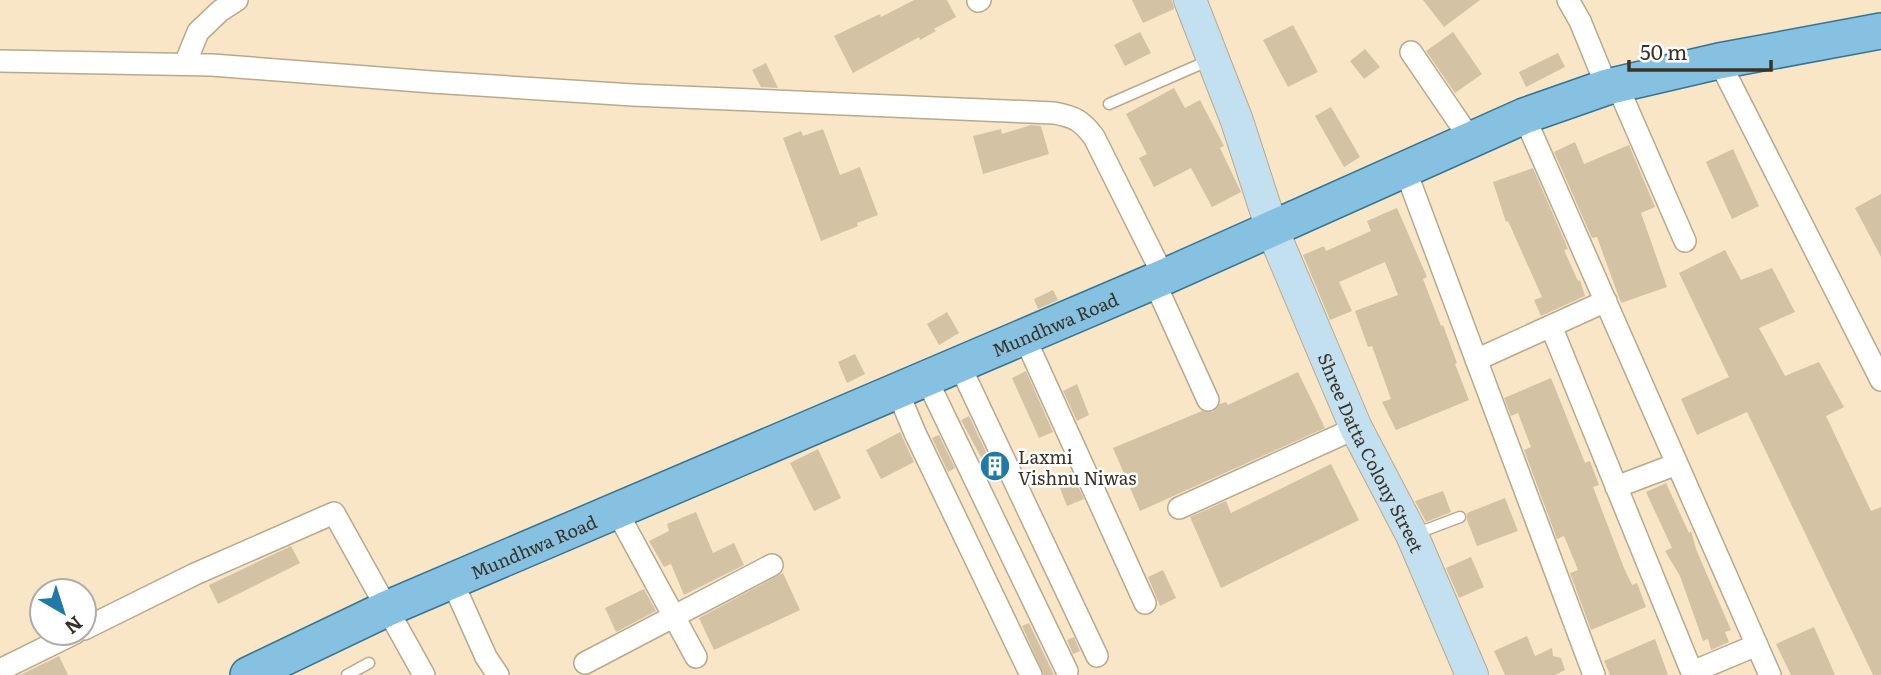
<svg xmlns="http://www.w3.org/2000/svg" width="1881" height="675" font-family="Literata,serif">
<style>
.building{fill:#d3c2a4}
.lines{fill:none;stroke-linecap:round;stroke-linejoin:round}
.lane-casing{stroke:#b9a98b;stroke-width:13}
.street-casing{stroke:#b9a98b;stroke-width:24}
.secondary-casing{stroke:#b9a98b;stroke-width:34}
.primary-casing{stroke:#377493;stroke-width:38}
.lane{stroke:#fff;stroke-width:10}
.street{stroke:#fff;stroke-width:21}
.secondary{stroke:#c3e0f0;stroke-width:32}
.primary{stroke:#86c1e1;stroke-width:35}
.labels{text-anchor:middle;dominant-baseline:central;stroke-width:5;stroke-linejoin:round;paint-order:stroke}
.street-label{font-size:18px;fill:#393226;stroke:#fff}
.poi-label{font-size:18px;fill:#393226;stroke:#fff;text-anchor:start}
</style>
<rect width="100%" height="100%" fill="#f8e6c7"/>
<path class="building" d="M914,0H947L956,17L934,29L936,31L920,40L919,37L853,73L834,36L880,14L881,17Z
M1132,0H1172L1174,9L1143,23Z
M1423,0H1480L1444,27Z
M1293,25L1318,72L1288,87L1263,40Z
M1140,32L1151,53L1125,66L1114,45Z
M1453,32L1482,74L1455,93L1426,51Z
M1365,49L1380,67L1364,79L1350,61Z
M1558,53L1565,67L1526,87L1519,72Z
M766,63L778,88H777L761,87L752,70Z
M1174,88L1185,108L1200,100L1224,146L1220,148L1241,192L1212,207L1191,168L1154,187L1139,158L1147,154L1126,114Z
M1331,107L1360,157L1344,167L1315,116Z
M1031,125L1041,126L1049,154L983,174L973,136L1001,129L1002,134Z
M823,129L840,175L860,167L878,215L857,223L858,226L821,241L783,138L801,131L803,136Z
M1575,142L1584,164L1629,145L1655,207L1641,213L1667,287L1621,303L1597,237L1592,238L1554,152Z
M1733,149L1759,206L1732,219L1706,162Z
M1533,168L1568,249L1564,250L1578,281L1580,280L1585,296L1541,316L1534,300L1542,297L1508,221L1506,222L1493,182Z
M1881,194V257L1855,208Z
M1397,208L1427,277L1423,279L1441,326L1443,325L1457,363L1455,364L1469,400L1396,430L1382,402L1391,399L1372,346L1368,347L1355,311L1398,295L1385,262L1339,282L1352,311L1330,320L1303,255L1324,246L1326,251L1371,231L1367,221Z
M1725,250L1741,280L1772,268L1795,312L1759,328L1785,376L1819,362L1844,407L1826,416L1871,511L1881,507V675H1873L1747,412L1697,435L1681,399L1729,377L1679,273Z
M1053,290L1058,300L1038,309L1034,299Z
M947,312L959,333L939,345L927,324Z
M855,354L865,374L847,383L838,362Z
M1026,371L1053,432L1039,438L1012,378Z
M1298,372L1325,428L1140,511L1113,448L1202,411L1213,412L1220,404L1226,402L1228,405Z
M1551,378L1585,463L1590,461L1599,485L1593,487L1624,568L1632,585L1637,583L1646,607L1591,630L1570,573L1578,570L1564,536L1557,539L1524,450L1531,447L1518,413L1511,416L1504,398Z
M1077,384L1089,415L1077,421L1063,391Z
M969,416L996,473L991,476L961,420Z
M900,432L914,462L881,479L866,450Z
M939,435L955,468L948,472L932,438Z
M818,449L841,498L814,511L790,463Z
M1331,464L1359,520L1221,588L1190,517L1226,501L1231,513Z
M1071,471L1084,499L1067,506L1056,478Z
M1666,483L1689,533L1691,531L1696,549L1731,630L1725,632L1729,642L1711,650L1708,639L1703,641L1680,576L1665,551L1672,548L1646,492Z
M1443,491L1451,512L1426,522L1415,501Z
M1505,498L1518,531L1477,546L1467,520V513Z
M696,512L713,553L734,543L744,565L684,595L671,564L664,567L649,541L669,531L667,524Z
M291,546L300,563L218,604L209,585Z
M1471,557L1484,587L1459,598L1446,568Z
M1163,570L1176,598L1160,606L1148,577Z
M783,573L800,610L714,650L699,618Z
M644,589L656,611L616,632L605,608Z
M1029,623L1054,675H1044L1022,626Z
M1814,627L1835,675H1791L1776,644Z
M1527,636L1535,656L1552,648L1553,656L1561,658L1565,670L1555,675H1505L1494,651Z
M1074,637L1080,651L1073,654L1067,640Z
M1655,639L1668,675H1610L1604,661Z
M59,656L68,675H20Z"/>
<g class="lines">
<g class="lane-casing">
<path id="lane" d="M1109,104L1210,60
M1415,534L1460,517
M347,675L369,663"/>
</g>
<g class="street-casing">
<path id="street" d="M1568,0L1580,21L1607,87
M978,1L980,0
M1411,52L1471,140
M0,61L212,65L432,82L633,95L1054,113C1075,117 1081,120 1094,137L1164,277
M1719,61L1881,380
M185,64L198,32L220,11L237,0
M1617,85L1685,241
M1524,116L1770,675
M1405,169L1594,675
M1154,281L1208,400
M1551,326L1693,675
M1024,336L1145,603
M1476,360L1606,301
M959,364L1097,656
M926,378L1067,671
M897,390L915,433L1031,675
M1616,487L1677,464
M1179,508L1356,428
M616,510L696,657
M452,581L486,657L498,675
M84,629L195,574L334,513L424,675
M585,663L772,565
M0,670L75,633
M1692,672L1757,645"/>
</g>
<g class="secondary-casing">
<g id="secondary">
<path id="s1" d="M1190,0L1237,121L1272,229L1356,428L1412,535L1472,675"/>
</g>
</g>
<g class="primary-casing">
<g id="primary">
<path id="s2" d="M248,675L386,609L1164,277L1524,116L1607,87L1719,61L1881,31"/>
</g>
</g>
<use href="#lane" class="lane"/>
<use href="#street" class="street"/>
<use href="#secondary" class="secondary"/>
<use href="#primary" class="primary"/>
</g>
<defs>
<g id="building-disc" transform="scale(1.575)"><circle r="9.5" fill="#207aa8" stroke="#fff"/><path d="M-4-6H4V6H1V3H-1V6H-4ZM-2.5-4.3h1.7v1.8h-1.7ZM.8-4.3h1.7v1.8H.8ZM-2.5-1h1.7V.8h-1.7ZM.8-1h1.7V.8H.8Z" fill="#fff"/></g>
</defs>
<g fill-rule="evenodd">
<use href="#building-disc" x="995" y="466"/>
</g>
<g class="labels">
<g class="street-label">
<text stroke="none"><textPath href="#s2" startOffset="880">Mundhwa Road</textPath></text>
<text stroke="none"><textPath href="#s1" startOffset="488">Shree Datta Colony Street</textPath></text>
<text stroke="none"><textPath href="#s2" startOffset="313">Mundhwa Road</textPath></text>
</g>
<g class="poi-label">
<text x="1018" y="456">Laxmi<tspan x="1018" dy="21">Vishnu Niwas</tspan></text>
</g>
</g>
<g transform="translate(63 612) rotate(141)"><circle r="33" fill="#ffffff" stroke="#b0ada8" stroke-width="2"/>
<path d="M0-5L12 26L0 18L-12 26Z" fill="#207aa8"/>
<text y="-10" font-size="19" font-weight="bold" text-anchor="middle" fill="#393226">N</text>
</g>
<path d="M1629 60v10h142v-10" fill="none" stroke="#393226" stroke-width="3.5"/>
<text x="1640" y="60" font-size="21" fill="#393226" stroke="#ffffff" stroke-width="5" paint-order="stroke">50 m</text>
</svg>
